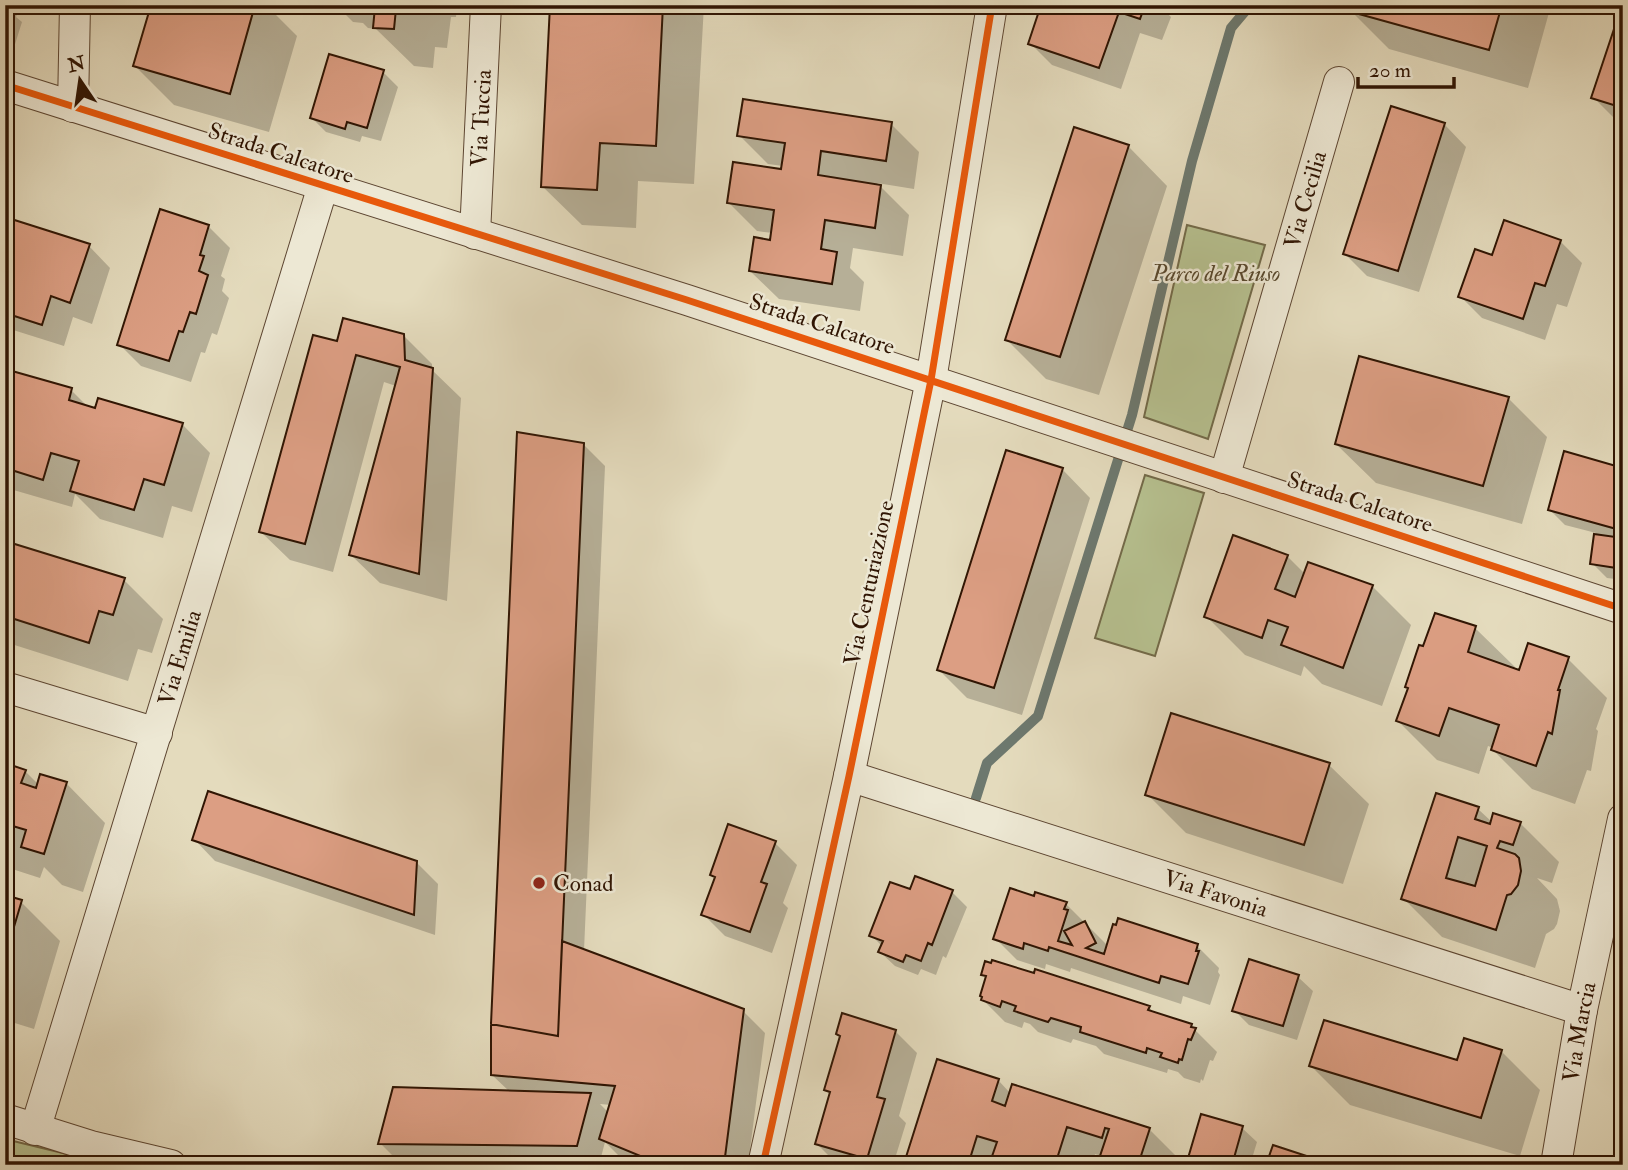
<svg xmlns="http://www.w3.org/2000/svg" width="1628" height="1170" font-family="'IM FELL Double Pica',serif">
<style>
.green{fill:#b6c08f;stroke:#736a49;stroke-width:2}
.shadow{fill:#0003;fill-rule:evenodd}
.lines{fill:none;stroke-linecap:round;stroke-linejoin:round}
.stream{stroke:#6d786e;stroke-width:10}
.building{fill:#dc9e83;stroke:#301503;stroke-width:2;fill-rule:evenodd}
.minor-casing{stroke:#5d4632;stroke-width:32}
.minor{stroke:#ede8d4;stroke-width:30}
.cycleway-casing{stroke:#ede8d4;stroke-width:11}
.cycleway{stroke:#e8590c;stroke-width:7}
.poi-dot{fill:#8f2418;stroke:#ede8d4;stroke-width:2.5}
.labels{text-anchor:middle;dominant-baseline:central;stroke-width:5;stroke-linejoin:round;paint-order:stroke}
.street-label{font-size:23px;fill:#301503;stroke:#ede8d4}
.park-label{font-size:23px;font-style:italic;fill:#58482d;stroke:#ede8d4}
.poi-label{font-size:23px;fill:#301503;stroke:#ede8d4;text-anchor:start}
</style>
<rect width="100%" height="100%" fill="#e4dbbd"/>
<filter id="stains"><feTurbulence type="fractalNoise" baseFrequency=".00286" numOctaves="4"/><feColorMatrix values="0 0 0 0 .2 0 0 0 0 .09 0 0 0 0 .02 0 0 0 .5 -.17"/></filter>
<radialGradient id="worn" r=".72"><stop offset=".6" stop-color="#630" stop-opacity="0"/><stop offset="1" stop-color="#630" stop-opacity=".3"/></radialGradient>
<path class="green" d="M1187,225L1265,245L1208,439L1144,417Z
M1145,475L1204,493L1155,656L1095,638Z
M5,1139L112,1165H5Z"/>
<path class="shadow" d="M5,5H20L16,17L22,22L11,57L5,56Z
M152,5H266L297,36L269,132L174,105L135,66Z
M336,5H457L456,17H451L447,48L435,47L433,68L414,66L376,29L368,28L363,23L353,22Z
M552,5H704L694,184L638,181L636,228L582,225L542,186Z
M1043,5H1159L1171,17L1162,40L1140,33L1121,89L1052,65L1030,43Z
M1351,5H1546L1550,9L1528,88L1389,49L1350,10Z
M1623,24V127L1593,97Z
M383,72L398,87L381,141L362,136L360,142L326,132L312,118Z
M1392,108L1445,125L1466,147L1419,292L1367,276L1345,254Z
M891,124L919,152L914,189L877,183L909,215L903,256L853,248L850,268L864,282L860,311L779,299L750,271L771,242L773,233L757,231L728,202L782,171L783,166L768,164L739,135Z
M1128,146L1167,186L1099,395L1046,379L1007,340Z
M5,219L89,246L110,268L92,324L73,317L64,346L10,329L5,324Z
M208,226L230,248L221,276L225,279L222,291L229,298L217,335L212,333L205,353L201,352L191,382L141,366L119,344Z
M1560,241L1582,263L1567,307L1557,304L1545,340L1482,318L1460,296L1493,257Z
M404,336L432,364V370L461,398L447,601L380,583L351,555L396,386L384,382L333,572L290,560L261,532L338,344Z
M5,370L71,390L89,408L182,424L210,453L192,512L172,506L163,538L100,519L75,494L72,507L10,489L5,484Z
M1508,398L1547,437L1522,524L1376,483L1336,444Z
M583,444L605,466L584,951L743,1011L765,1033L748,1165H634L623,1160L605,1142L599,1165H402L380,1143L510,1092L492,1075ZM600,1104L611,1105L609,1113Z
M1062,469L1090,498L1022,715L967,698L939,670Z
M1623,469V580L1607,578L1592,563L1596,533L1565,525L1550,510Z
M5,543L124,580L163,619L152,653L138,649L128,681L5,642Z
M1287,556L1305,574L1372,586L1411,625L1382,706L1322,684L1304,666L1301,676L1245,655L1206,616Z
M1475,628L1515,667L1514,670L1520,672L1568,659L1607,698L1596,729L1598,731L1591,771L1587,770L1575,804L1532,789L1493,750V748L1488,746L1479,774L1437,760L1398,721L1409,689L1407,687L1425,648Z
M5,765L25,771L39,785L66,783L105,823L83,892L62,885L44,867L40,878L9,868L5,864Z
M1329,765L1369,804L1343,884L1186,833L1147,794Z
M1478,809L1492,822L1520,823L1559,862L1552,883L1537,878L1557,899L1560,911L1557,924L1554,929L1546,934L1535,968L1442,937L1403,898Z
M194,839L416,862L438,884L435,935L215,861Z
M775,843L797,865L783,903L788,908L772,953L725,936L703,914L716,878L712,874Z
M911,892H952L967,907L946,958L943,956L936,975L921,969L918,975L895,966L880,952L882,946L871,935Z
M5,897L21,902L60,941L34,1029L5,1020Z
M1066,904L1108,946H1197L1219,968L1218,972L1220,975L1210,1005L1183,996L1181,1004L1071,968L1070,972L1046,964L1045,969L1017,960L995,938Z
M983,974L1149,1007L1156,1015L1191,1026L1217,1052L1213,1061L1210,1060L1203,1081L1201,1079L1200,1083L1184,1078L1178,1072L1168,1069L1167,1073L1104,1054L1096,1046L1073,1039L1071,1043L1038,1032L1030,1024L1024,1022L1022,1028L1005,1022L983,1000L987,979Z
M1298,977L1313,991L1297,1040L1249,1025L1234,1010Z
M895,1031L917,1053L899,1116L906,1123L893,1165H838L817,1144L831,1095L826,1090Z
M1501,1051L1540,1090L1520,1156L1350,1105L1311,1066L1458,1062Z
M998,1080L1011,1094L1149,1129L1178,1158L1176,1165H1099L1102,1156L1095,1154L1092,1165H916L908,1157Z
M1242,1128L1257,1142L1250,1165H1188Z"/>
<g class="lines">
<path class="stream" d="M976,798L987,763L1038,716L1132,415L1192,161L1231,28L1247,9"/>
</g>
<path class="building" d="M151,5H255L230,94L133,66Z
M367,5H409V10L396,9L394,29L373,28L375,7H367Z
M550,5H663L656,146L600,143L597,190L541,187Z
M1041,5H1145L1140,19L1119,12L1099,68L1028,44Z
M1349,5H1502L1489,50L1348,11Z
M1617,20L1623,22V108L1591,98Z
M329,54L384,70L367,128L347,122L345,129L310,118Z
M743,99L892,122L886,161L821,151L818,175L881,185L875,228L825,220L821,249L837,252L832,284L749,271L754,237L770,240L774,210L727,203L733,162L781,169L785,143L737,136Z
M1391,106L1445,123L1398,271L1343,254Z
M1074,127L1129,145L1060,357L1005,340Z
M160,209L209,225L200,255L204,256L199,271L208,275L196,314L190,312L183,332L179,331L169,361L117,345Z
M5,217L90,244L70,303L51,296L42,325L5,313Z
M1504,220L1561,240L1545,286L1535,283L1523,319L1458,297L1475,249L1492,255Z
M343,318L404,334L405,360L433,368L419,574L349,555L400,367L356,355L305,544L259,532L313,335L337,341Z
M1359,356L1509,397L1483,486L1335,444Z
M5,369L72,388L69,400L95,408L98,398L183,423L164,485L144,479L134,510L70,491L79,461L51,453L43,480L5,468Z
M517,432L584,443L558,1036L491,1024Z
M1006,450L1063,468L994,688L937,670Z
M1564,451L1623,468V484L1620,494L1623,495V521L1620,530L1548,510Z
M1594,534L1623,538V569L1590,564Z
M1233,535L1288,555L1275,589L1295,597L1308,562L1373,585L1343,668L1281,645L1288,627L1268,620L1262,638L1204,617Z
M5,541L125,578L113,615L99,611L89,643L5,616Z
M1435,613L1476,626L1468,652L1519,670L1528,643L1569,657L1558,690H1560L1552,734L1548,732L1536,766L1491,750L1499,725L1449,708L1439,736L1396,721L1408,688L1405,687L1419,645L1423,646Z
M1171,713L1330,763L1304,845L1145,795Z
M5,763L26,770L21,783L36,788L40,774L67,782L44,854L21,847L26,830L6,824L5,828Z
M208,791L417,861L414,915L192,840Z
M1436,793L1479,807L1475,819L1490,824L1493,813L1521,822L1513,845L1500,841L1497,848L1515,854L1519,858L1521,871L1518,885L1511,894L1507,895L1496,930L1401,899ZM1458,837L1487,846L1475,886L1446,878Z
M728,824L776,841L761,882L767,884L750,932L701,915L715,877L710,875Z
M915,876L953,890L932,945L928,943L921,961L906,955L903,962L878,952L883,941L869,936L890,882L910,889Z
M1010,888L1034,896L1035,892L1067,902L1064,909L1068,910L1058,941L1072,945L1064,931L1085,921L1096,943L1086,948L1104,954L1113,924L1116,925L1118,918L1198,944L1196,951H1199L1188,984L1161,976L1159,983L1049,947L1048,951L1024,943L1023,949L993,939Z
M5,895L22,900L5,957Z
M562,941L744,1009L724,1165H662L599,1139L615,1086L491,1075V1024L558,1036Z
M1249,959L1299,975L1283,1026L1232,1011Z
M992,960L1034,973L1035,969L1150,1006L1148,1010L1192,1024L1191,1027L1196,1028L1191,1040L1188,1039L1182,1060L1179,1059L1178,1063L1160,1057L1162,1053L1147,1048L1146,1053L1080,1032L1081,1027L1051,1018L1048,1022L1014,1011L1016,1006L1002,1001L1000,1007L981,1000L982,997L980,996L986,976L981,975L985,961L991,963Z
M842,1013L896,1030L877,1097L885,1099L867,1159L815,1144L830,1092L824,1090L840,1036L836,1034Z
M1324,1020L1457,1060L1464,1038L1502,1050L1481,1118L1309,1066Z
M937,1059L999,1079L992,1101L1005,1106L1012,1084L1150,1128L1138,1165H1097L1109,1129L1105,1128L1102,1138L1067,1127L1055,1165H989L997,1142L977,1136L968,1165H930L906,1157Z
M393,1087L591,1093L577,1146L378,1144Z
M1201,1114L1243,1126L1232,1165H1186Z
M1273,1145L1334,1165H1266Z"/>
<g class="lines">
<g class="minor-casing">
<g id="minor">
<path d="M5,85L687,300L1623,609"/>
<path d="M73,107L75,5"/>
<path id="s1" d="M475,234L486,5"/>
<path id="s2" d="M1224,478L1339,82"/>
<path d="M5,687L157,733"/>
<path id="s3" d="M849,776L1582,1010"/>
<path d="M5,1119L91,1146L171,1165"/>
<path id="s4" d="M35,1130L323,186"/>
<path d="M763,1165L849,776L931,380L992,5"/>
<path id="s5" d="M1556,1165L1582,1010L1623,819"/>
</g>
</g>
<use href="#minor" class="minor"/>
<g class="cycleway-casing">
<path id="cycleway" d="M5,85L687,300L1623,609
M763,1165L849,776L931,380L992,5"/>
</g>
<use href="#cycleway" class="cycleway"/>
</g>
<circle class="poi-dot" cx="539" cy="883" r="7"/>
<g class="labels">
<g class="street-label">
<text stroke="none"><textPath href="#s1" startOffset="116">Via Tuccia</textPath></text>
<text transform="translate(281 153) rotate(18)">Strada Calcatore</text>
<text stroke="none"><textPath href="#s2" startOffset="290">Via Cecilia</textPath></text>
<text transform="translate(822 324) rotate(18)">Strada Calcatore</text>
<text transform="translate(1360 502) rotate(18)">Strada Calcatore</text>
<text transform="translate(869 583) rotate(-78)">Via Centuriazione</text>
<text stroke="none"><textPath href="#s4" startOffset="494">Via Emilia</textPath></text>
<text stroke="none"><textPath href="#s3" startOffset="385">Via Favonia</textPath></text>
<text stroke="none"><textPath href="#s5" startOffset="135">Via Marcia</textPath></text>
</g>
<g class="park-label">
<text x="1216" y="273">Parco del Riuso</text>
</g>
<g class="poi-label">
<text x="553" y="883">Conad</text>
</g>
</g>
<rect width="1628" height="1170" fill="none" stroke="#e4dbbd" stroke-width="28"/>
<rect x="7" y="7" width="1614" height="1156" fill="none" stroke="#301503" stroke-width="3.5"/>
<rect x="14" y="14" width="1600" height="1142" fill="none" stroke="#301503" stroke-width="2"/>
<g transform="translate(80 80) rotate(347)" stroke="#ede8d4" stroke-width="5" paint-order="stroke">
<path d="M0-5L12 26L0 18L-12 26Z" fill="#301503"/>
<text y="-10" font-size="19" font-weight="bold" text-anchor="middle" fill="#301503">N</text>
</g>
<path d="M1358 77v10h96v-10" fill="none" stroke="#301503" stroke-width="3.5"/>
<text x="1369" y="77" font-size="21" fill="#301503" stroke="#ede8d4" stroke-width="5" paint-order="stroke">20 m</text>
<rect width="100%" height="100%" filter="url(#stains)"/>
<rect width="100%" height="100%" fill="url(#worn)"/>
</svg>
